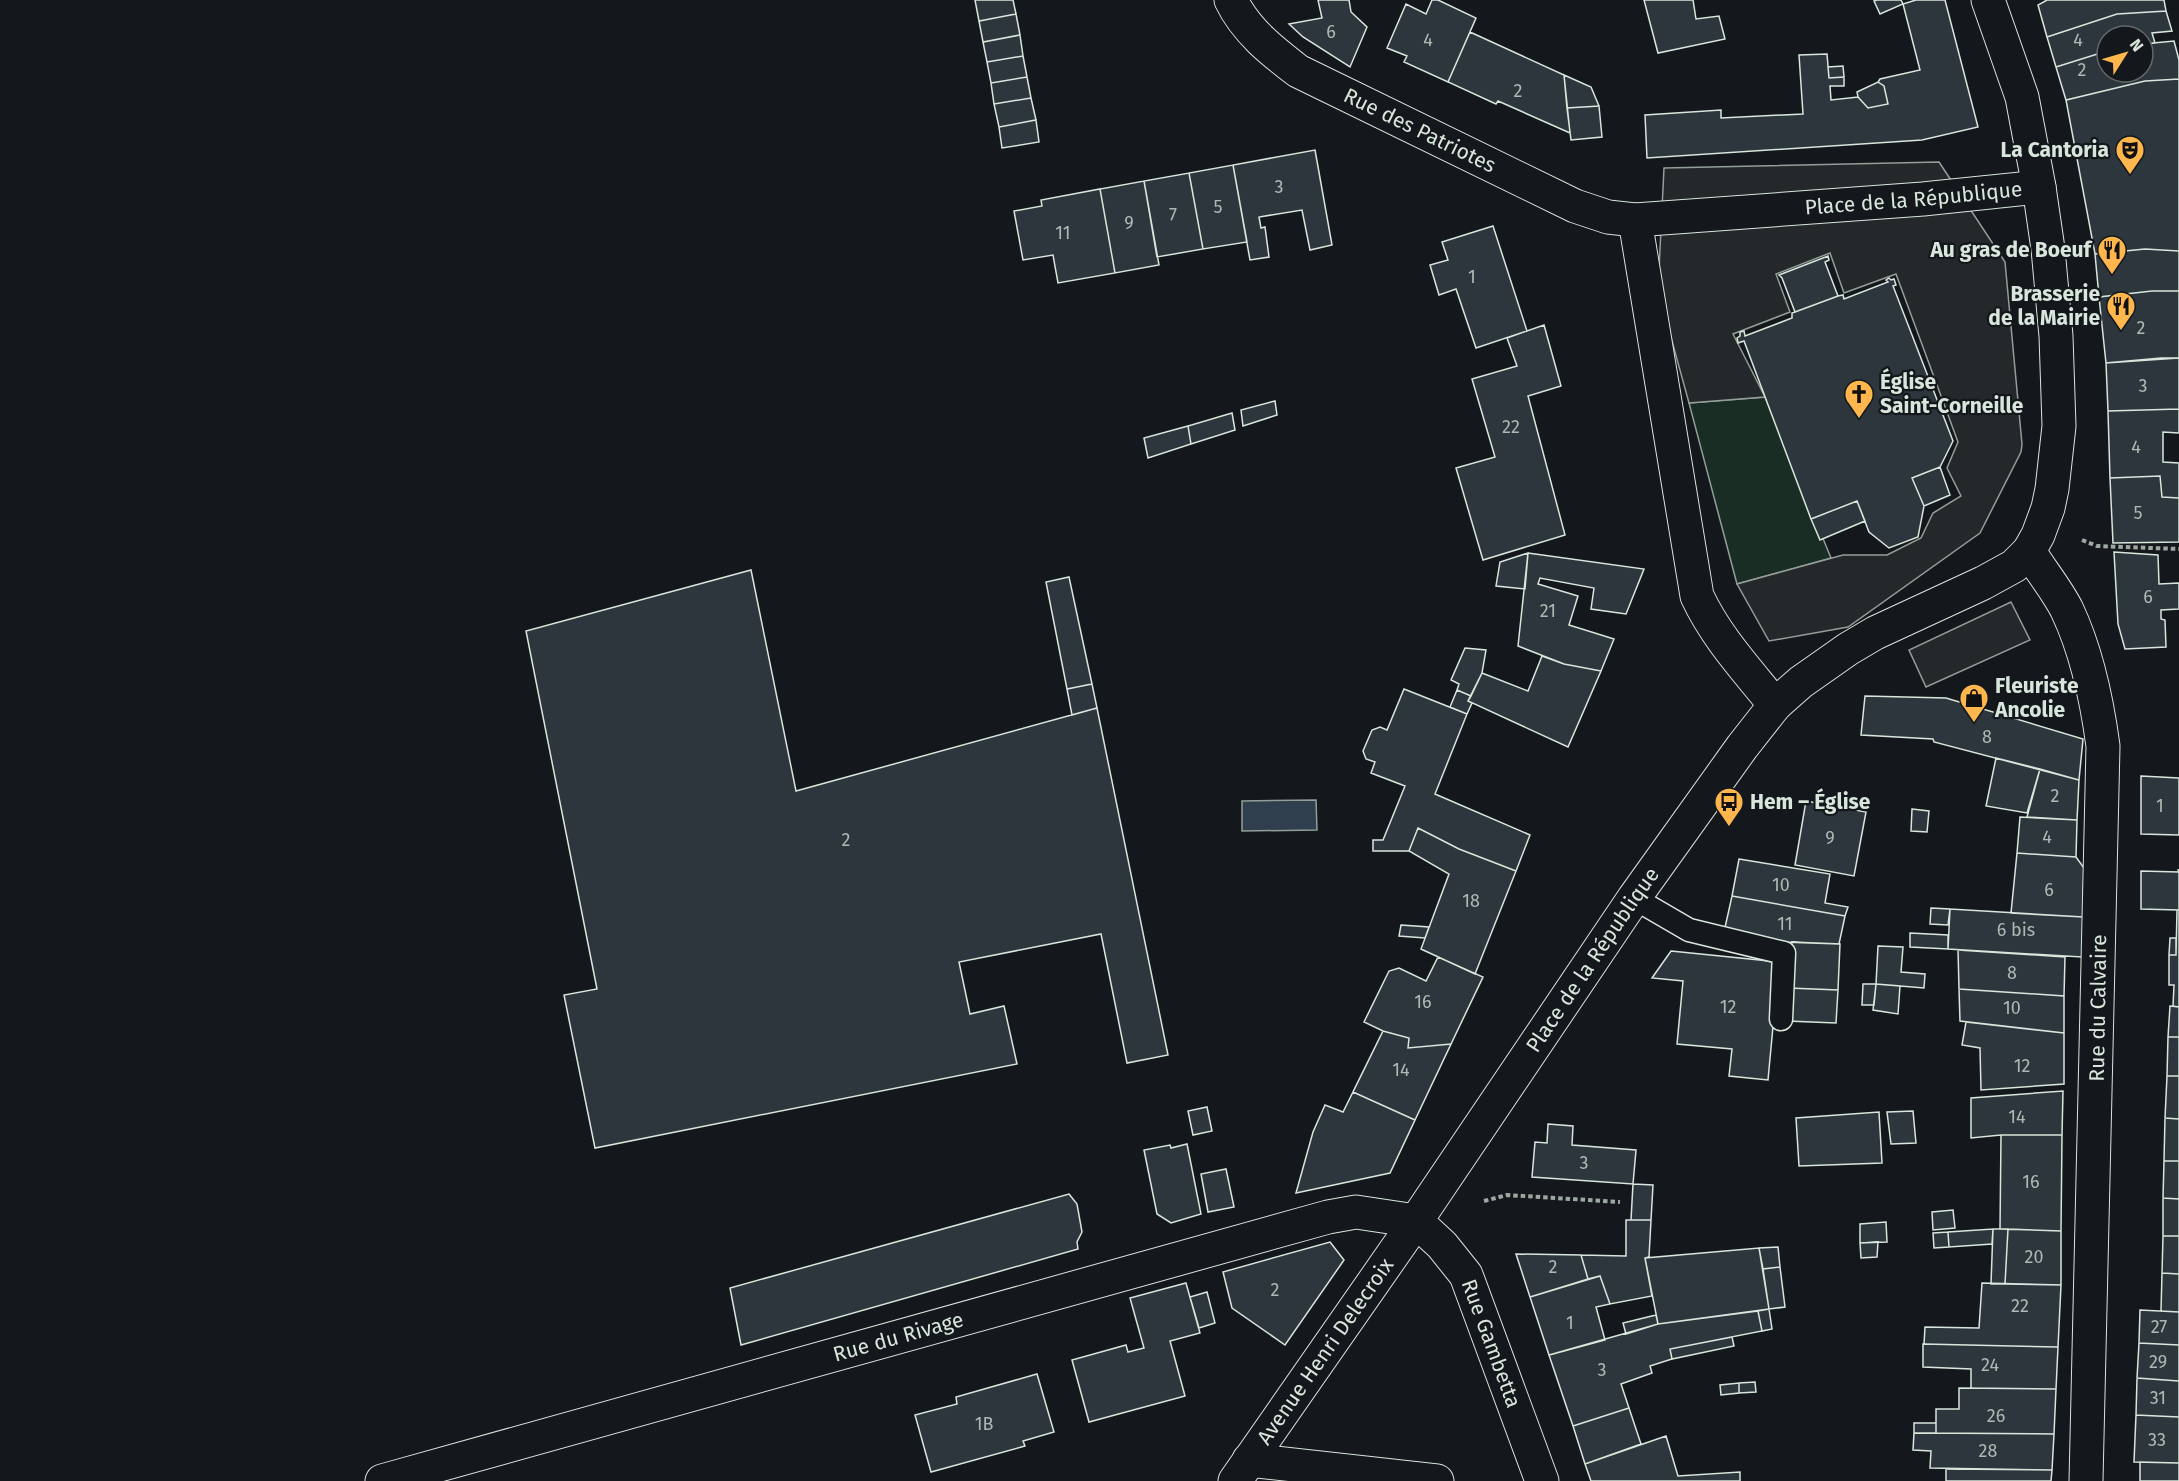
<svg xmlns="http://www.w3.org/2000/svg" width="2179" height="1481" font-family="'Fira Sans',sans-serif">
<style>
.green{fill:#1a2d24;stroke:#939e99;stroke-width:1.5}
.parking{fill:#24282b;stroke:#939e99;stroke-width:1.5}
.water{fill:#2f3f4d;stroke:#939e99;stroke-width:1.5}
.building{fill:#2c363c;stroke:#d8e6dc;stroke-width:1.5}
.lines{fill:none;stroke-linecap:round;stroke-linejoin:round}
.lane-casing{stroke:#d8e6dc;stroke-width:25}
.street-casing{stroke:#d8e6dc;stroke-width:35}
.secondary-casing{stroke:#d8e6dc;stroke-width:35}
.path{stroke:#9da8a2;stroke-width:4;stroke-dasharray:4.5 3;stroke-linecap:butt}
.lane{stroke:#14181c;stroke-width:22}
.street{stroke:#14181c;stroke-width:33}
.secondary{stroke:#14181c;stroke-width:33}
.labels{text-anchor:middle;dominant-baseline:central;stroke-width:4.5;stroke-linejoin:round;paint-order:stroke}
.number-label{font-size:18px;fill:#adbab4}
.street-label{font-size:21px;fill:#d8e6dc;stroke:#14181c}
.poi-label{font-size:21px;font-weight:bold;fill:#d8e6dc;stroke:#14181c;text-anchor:end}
</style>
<rect width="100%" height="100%" fill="#14181c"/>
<path class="green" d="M1765,397L1831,558L1737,584L1689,403Z"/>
<path class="parking" d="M1939,162L2005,262L2022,444L2021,452L1980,533L1848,627L1769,641L1737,584L1843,555H1887L1921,538L1933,513L1961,496L1947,468L1958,442L1896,274L1844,293L1830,253L1776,274L1790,312L1733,334L1765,397L1689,403L1658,290L1664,168Z
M2011,602L2030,640L1926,687L1909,650Z"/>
<path class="water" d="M1316,800L1317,830L1242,831V801Z"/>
<path class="building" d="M975,0H1013L1016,14L979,21Z
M1318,0H1349L1351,12L1367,27L1350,67L1303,37L1289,24L1322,18Z
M1432,0H1438L1476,18L1448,82L1404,62L1407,56L1387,48L1406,4L1426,14Z
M1644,0H1693L1696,19L1719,16L1725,39L1658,53Z
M1877,0H1901L1903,4L1880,14L1874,1Z
M1916,0H1945L1978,127L1922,140L1647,158L1645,115L1721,110V118L1803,114L1799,55L1827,54L1829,78L1844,77V86H1830L1831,100L1858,97L1868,108L1888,104L1884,86L1878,82L1880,79L1920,70L1903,4Z
M2047,0H2164L2166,11L2117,14L2047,37L2038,5Z
M2166,11L2172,31L2152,33L2155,43L2143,44V36H2107V51L2056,67L2047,37L2117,14Z
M1016,14L1020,35L983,42L979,21Z
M1470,32L1564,75L1570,133L1498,101L1496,104L1448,82Z
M1020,35L1023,56L987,62L983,42Z
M2174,41L2179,60V79L2145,81L2066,100L2056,67L2107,51V72H2143V44Z
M1023,56L1027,77L991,83L987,62Z
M1843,66L1844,77L1829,78L1828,67Z
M1564,75L1591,87L1599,106L1567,108Z
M1027,77L1031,98L994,104L991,83Z
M2179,79V251L2145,249L2095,254L2066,100L2145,81Z
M1878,82L1884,86L1888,104L1868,108L1858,97L1857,92Z
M1031,98L1036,120L999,127L994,104Z
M1599,106L1602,137L1571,140L1567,108Z
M1036,120L1039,142L1002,148L999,127Z
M1315,150L1332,245L1310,250L1302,210L1259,217L1261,228L1265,227L1269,257L1250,260L1233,165Z
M1233,165L1247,242L1203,249L1189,173Z
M1189,173L1203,249L1157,257L1144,181Z
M1144,181L1159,265L1115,273L1100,189Z
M1100,189L1115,273L1058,283L1053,255L1023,260L1014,211L1042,206L1041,200Z
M1493,226L1527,331L1476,348L1456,289L1439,295L1430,265L1448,260L1442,242Z
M2145,249L2179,251V291H2152L2099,297L2095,254Z
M1828,256L1829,260L1825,262L1838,296L1795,312L1782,278L1779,275Z
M1889,278L1891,280L1894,279L1896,285L1893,286L1953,441L1940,467L1912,478L1924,506L1918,537L1889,548L1869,532L1857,501L1811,519L1744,341L1738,343L1737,338L1740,336V332L1744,331L1745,336L1792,318V313L1838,296L1843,295L1844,299L1888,282L1886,280Z
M2152,291H2179V358L2106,363L2099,297Z
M1544,325L1561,386L1528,396L1565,535L1483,560L1456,468L1495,457L1472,379L1517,366L1507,338Z
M2161,358H2179V409L2108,411L2106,363Z
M1275,401L1277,415L1243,426L1241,410Z
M2179,409V433L2163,432V462L2179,463V498L2162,497L2160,476L2110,478L2108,411Z
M1232,413L1235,430L1191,444L1188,426Z
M1188,426L1191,444L1148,458L1144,438Z
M1940,467L1950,495L1924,506L1912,478Z
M2160,476L2162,497L2179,498V542L2113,543L2110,478Z
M1857,501L1865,521L1820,540L1811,519Z
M2114,552L2158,555L2159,584L2179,583V609L2161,610V619L2165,620L2166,647L2125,649L2118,624Z
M1528,553L1525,589L1496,586L1500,562Z
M1528,553L1644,569L1626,614L1591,609L1594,588L1540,578L1538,584L1578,596L1569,625L1614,639L1601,671L1564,664L1518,646Z
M751,570L796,791L1097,708L1168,1055L1127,1063L1101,934L959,962L970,1014L1004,1006L1017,1064L595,1148L564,995L597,989L526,631Z
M1069,577L1092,684L1067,689L1046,582Z
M1465,648L1486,650L1482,673L1471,696L1457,690L1459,684L1451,680Z
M1542,656L1564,664L1601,671L1568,747L1468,701L1482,673L1528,691Z
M1092,684L1097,708L1072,715L1067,689Z
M1404,689L1467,714L1435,794L1530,835L1516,871L1459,849L1418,828L1409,851H1373V840H1383L1405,786L1371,773L1375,762L1366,759L1363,751L1372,730L1380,727L1387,730Z
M1457,690L1471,696L1468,701L1472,703L1467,714L1450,707Z
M1865,696L1946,698L2083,739L2079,780L1934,742L1933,739L1861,735Z
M1996,758L2040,769L2027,813L1986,806Z
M2040,769L2079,780L2077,820L2027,817Z
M2141,776L2179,778V835L2141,834Z
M1806,801L1866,812L1854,876L1795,865Z
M1912,809L1929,811L1927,832L1911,831Z
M2020,817L2077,820L2076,857L2017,853Z
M1418,828L1459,849L1516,871L1475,974L1421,949L1449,874L1409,851Z
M2017,853L2076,857L2084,868L2083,917L2011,913Z
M1739,859L1830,874L1825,903L1848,907L1845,916L1732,896Z
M2178,870H2179V910L2141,909V871L2179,872Z
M1732,896L1845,916L1839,944L1781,942L1724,932Z
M1931,908L1950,909L1948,925L1930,924Z
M1950,909L2083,917L2082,957L1948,949Z
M2177,910H2179V1007L2173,1006L2174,985H2169V955H2176Z
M1401,925L1429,927L1425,938L1399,936Z
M1910,933L1948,935V949L1910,947Z
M2170,938H2176V955H2169Z
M1792,942L1840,944L1838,990L1789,988Z
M1878,946L1903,947L1901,972L1925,974L1924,988L1876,984Z
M1958,950L2065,957L2064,996L1959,989Z
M1671,951L1779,962L1768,1080L1729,1076L1732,1049L1677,1044L1683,981L1652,978Z
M1438,957L1483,977L1451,1044L1408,1048L1409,1038L1383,1031L1364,1022L1389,971L1399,968L1426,981Z
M1863,984H1876L1874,1005H1862Z
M1876,984L1900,986L1898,1014L1873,1010Z
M1789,988L1838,990L1836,1023L1787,1021Z
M1959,989L2064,996V1033L1960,1021Z
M2170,1006L2179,1007V1037H2168Z
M1966,1022L2064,1033V1084L1981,1090L1980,1048L1962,1045Z
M1383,1031L1409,1038L1408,1048L1451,1044L1415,1120L1353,1092Z
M2168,1037H2179V1076H2167Z
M2167,1076H2179V1119L2165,1118Z
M2063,1091L2062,1135H2001L1971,1138V1098Z
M1353,1092L1415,1120L1390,1173L1296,1193L1313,1132L1325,1105L1343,1112Z
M1207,1107L1212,1131L1193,1135L1188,1111Z
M1913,1111L1916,1143L1891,1144L1887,1112Z
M1879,1112L1882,1163L1799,1166L1796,1118Z
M2165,1118L2179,1119V1161H2164Z
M1548,1124L1573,1126L1572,1145L1636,1150L1633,1184L1532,1177L1535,1142L1547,1143Z
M2001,1135H2062L2061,1231L2000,1229Z
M1187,1144L1201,1214L1171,1223L1157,1214L1144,1150L1170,1145L1171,1148Z
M2164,1161H2179V1199L2163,1198Z
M1226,1169L1234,1207L1208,1212L1201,1174Z
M1633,1184L1653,1185L1651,1220H1631Z
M1069,1194L1077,1204L1082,1232L1077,1242L1078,1249L741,1345L730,1288Z
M2163,1198L2179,1199V1236H2163Z
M1953,1210L1955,1228L1933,1230L1932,1212Z
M1626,1220H1651L1649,1257L1645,1258L1652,1296L1610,1304L1600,1276L1588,1279L1581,1255L1626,1256Z
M1886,1222L1887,1242L1860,1243V1224Z
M1993,1229L1992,1244L1949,1247L1948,1232Z
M1993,1229H2008L2005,1284H1991Z
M2008,1229L2061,1231V1285L2005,1284Z
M1948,1232L1949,1247L1934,1248L1933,1233Z
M2163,1236H2179V1274L2162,1273Z
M1330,1242L1344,1260L1285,1345L1232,1308L1223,1272Z
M1878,1242L1877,1257L1861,1258L1860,1243Z
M1778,1247L1780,1267L1763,1269L1759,1248Z
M1759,1248L1769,1309L1658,1324L1645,1258Z
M1516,1254L1581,1255L1588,1279L1530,1297Z
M1780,1267L1785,1307L1769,1309L1763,1269Z
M2162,1273L2179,1274V1312L2161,1311Z
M1600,1276L1610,1304L1596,1307L1605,1340L1549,1355L1530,1297Z
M1186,1283L1200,1333L1170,1341L1185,1396L1089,1422L1072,1360L1126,1345L1128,1352L1144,1348L1130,1298Z
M1982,1283L2061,1285L2058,1347L1924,1344L1925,1327L1979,1328Z
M1207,1292L1215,1323L1199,1328L1190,1297Z
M1769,1309L1772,1329L1762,1331L1758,1311Z
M2140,1310L2179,1312V1345L2139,1343Z
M1758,1311L1762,1331L1670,1349L1672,1359L1650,1366L1652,1373L1621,1384L1629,1408L1573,1426L1549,1355L1658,1324Z
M1656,1315L1658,1324L1626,1334L1623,1323Z
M1732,1337L1734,1346L1672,1359L1670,1349Z
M2139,1343L2179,1345V1381L2137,1378Z
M1923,1344L2058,1347L2056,1389L1971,1388V1369L1923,1367Z
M1037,1374L1054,1432L1023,1441L1025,1446L931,1472L915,1415L957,1404L956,1397Z
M2137,1378L2179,1381V1417L2136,1415Z
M1755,1382L1756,1392L1739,1393V1383Z
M1739,1383V1393L1721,1395L1720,1385Z
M1959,1388L2056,1389L2054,1434L1936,1433V1409H1959Z
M1629,1408L1641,1444L1585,1464L1573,1426Z
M2136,1415L2179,1417V1463L2134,1462Z
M1914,1423H1936V1433H1914Z
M1914,1433L2054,1434L2052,1470L1930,1468L1931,1451L1913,1450Z
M1666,1436L1678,1476L1740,1472V1481H1591L1585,1464Z
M2140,1462L2179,1463V1481H2140Z
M1946,1469L2052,1470L2051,1481H1946Z"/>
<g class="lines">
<g class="lane-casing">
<path id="lane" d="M1634,898L1689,930L1784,953L1781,1019"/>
</g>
<g class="street-casing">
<g id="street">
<path id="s1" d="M1231,0C1246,31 1272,51 1298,71L1575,206L1608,217L1635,220L1923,199L2039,187"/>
<path d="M1635,220L1697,596C1716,637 1747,670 1775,705"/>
<path d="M2029,551C2041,571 2057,590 2067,610C2087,652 2097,701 2103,746L2086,1481"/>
<path d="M1249,1460L1437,1481"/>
<path id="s2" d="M382,1481L1328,1217L1356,1212L1416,1221L1442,1245L1466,1275L1542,1481"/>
</g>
</g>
<g class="secondary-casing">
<g id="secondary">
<path id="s3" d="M1235,1481L1416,1221L1634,898L1742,747L1775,705L1801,682L1848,649L1875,633L1983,583L2014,566L2029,551L2038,535L2048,508L2052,489L2059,426L2056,336L2048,249L2039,187L2022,97L1988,0"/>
</g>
</g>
<path class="path" d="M2082,540L2097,546L2179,549
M1484,1201L1507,1195L1620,1202"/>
<use href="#lane" class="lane"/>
<use href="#street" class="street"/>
<use href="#secondary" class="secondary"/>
</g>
<defs>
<g id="theatre-pin" transform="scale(1.5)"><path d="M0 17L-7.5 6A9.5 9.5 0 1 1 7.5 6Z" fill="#ffb74d" stroke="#14181c"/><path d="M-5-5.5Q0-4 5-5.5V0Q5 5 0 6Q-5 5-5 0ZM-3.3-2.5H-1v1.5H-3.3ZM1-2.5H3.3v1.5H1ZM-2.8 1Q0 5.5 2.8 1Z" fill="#111"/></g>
<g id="restaurant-pin" transform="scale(1.5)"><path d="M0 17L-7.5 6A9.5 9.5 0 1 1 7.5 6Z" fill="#ffb74d" stroke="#14181c"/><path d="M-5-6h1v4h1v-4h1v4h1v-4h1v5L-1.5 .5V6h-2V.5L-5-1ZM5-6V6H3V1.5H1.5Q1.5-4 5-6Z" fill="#111"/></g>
<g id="church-pin" transform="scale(1.5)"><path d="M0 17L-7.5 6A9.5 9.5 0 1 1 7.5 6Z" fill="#ffb74d" stroke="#14181c"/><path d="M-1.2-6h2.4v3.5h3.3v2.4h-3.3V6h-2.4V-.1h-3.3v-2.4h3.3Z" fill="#111"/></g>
<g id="shop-pin" transform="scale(1.5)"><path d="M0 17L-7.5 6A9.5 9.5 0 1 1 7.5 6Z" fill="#ffb74d" stroke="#14181c"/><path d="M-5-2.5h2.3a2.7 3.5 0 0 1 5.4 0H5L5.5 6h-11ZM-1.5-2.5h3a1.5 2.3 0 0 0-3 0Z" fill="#111"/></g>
<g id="bus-pin" transform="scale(1.5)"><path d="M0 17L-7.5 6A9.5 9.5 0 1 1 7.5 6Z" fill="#ffb74d" stroke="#14181c"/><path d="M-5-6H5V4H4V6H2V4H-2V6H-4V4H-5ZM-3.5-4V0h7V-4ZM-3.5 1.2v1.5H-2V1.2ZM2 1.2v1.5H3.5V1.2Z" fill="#111"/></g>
</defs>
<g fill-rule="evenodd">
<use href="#theatre-pin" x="2130" y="150"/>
<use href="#restaurant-pin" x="2112" y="250"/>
<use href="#restaurant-pin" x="2121" y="306"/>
<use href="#church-pin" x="1859" y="394"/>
<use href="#shop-pin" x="1974" y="698"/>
<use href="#bus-pin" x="1729" y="802"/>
</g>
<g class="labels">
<g class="number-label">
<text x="1331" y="32">6</text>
<text x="1428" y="40">4</text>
<text x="2078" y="40">4</text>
<text x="2082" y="70">2</text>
<text x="1518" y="91">2</text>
<text x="1279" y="187">3</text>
<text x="1218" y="207">5</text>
<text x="1173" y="215">7</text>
<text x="1129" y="223">9</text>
<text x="1063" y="233">11</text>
<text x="1472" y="277">1</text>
<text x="2141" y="328">2</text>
<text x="2143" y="386">3</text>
<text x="1511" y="427">22</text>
<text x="2136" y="447">4</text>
<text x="2138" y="513">5</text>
<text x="2148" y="597">6</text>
<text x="1548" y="611">21</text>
<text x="1987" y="737">8</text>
<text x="2055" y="796">2</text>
<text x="2160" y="806">1</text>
<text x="2047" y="837">4</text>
<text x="1830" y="838">9</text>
<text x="846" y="840">2</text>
<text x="1781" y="885">10</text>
<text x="2049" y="890">6</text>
<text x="1471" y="901">18</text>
<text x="1785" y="924">11</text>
<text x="2016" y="930">6 bis</text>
<text x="2012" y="973">8</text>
<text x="1423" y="1002">16</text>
<text x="1728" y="1007">12</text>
<text x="2012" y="1008">10</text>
<text x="2022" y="1066">12</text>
<text x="1401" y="1070">14</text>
<text x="2017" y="1117">14</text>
<text x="1584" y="1163">3</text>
<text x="2031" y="1182">16</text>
<text x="2034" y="1257">20</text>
<text x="1553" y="1267">2</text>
<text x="1275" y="1290">2</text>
<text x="2020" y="1306">22</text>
<text x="1570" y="1323">1</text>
<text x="2159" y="1327">27</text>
<text x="2158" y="1362">29</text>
<text x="1990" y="1365">24</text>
<text x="1602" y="1370">3</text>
<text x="2158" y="1398">31</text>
<text x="1996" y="1416">26</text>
<text x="984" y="1424">1B</text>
<text x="2157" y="1440">33</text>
<text x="1988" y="1451">28</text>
</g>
<g class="street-label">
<text stroke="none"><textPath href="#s1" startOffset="234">Rue des Patriotes</textPath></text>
<text stroke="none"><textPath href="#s1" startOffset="748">Place de la République</textPath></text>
<text stroke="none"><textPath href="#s3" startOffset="632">Place de la République</textPath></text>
<text transform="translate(2098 1008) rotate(-89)">Rue du Calvaire</text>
<text stroke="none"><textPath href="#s2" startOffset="536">Rue du Rivage</textPath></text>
<text stroke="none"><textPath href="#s2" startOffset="1218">Rue Gambetta</textPath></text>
<text stroke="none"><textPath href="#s3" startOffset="158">Avenue Henri Delecroix</textPath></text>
</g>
<g class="poi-label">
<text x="2109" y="150">La Cantoria</text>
<text x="2091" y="250">Au gras de Boeuf</text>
<text x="2100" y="294">Brasserie<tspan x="2100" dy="24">de la Mairie</tspan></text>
<text x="1880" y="382" text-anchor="start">Église<tspan x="1880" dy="24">Saint-Corneille</tspan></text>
<text x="1995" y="686" text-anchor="start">Fleuriste<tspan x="1995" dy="24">Ancolie</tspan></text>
<text x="1750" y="802" text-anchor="start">Hem – Église</text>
</g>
</g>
<g transform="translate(2125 54) rotate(53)"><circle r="28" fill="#14181c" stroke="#626a69" stroke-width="1.5"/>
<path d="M0-4.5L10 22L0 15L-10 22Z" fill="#ffb74d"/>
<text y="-9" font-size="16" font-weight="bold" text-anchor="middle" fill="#d8e6dc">N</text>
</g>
</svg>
